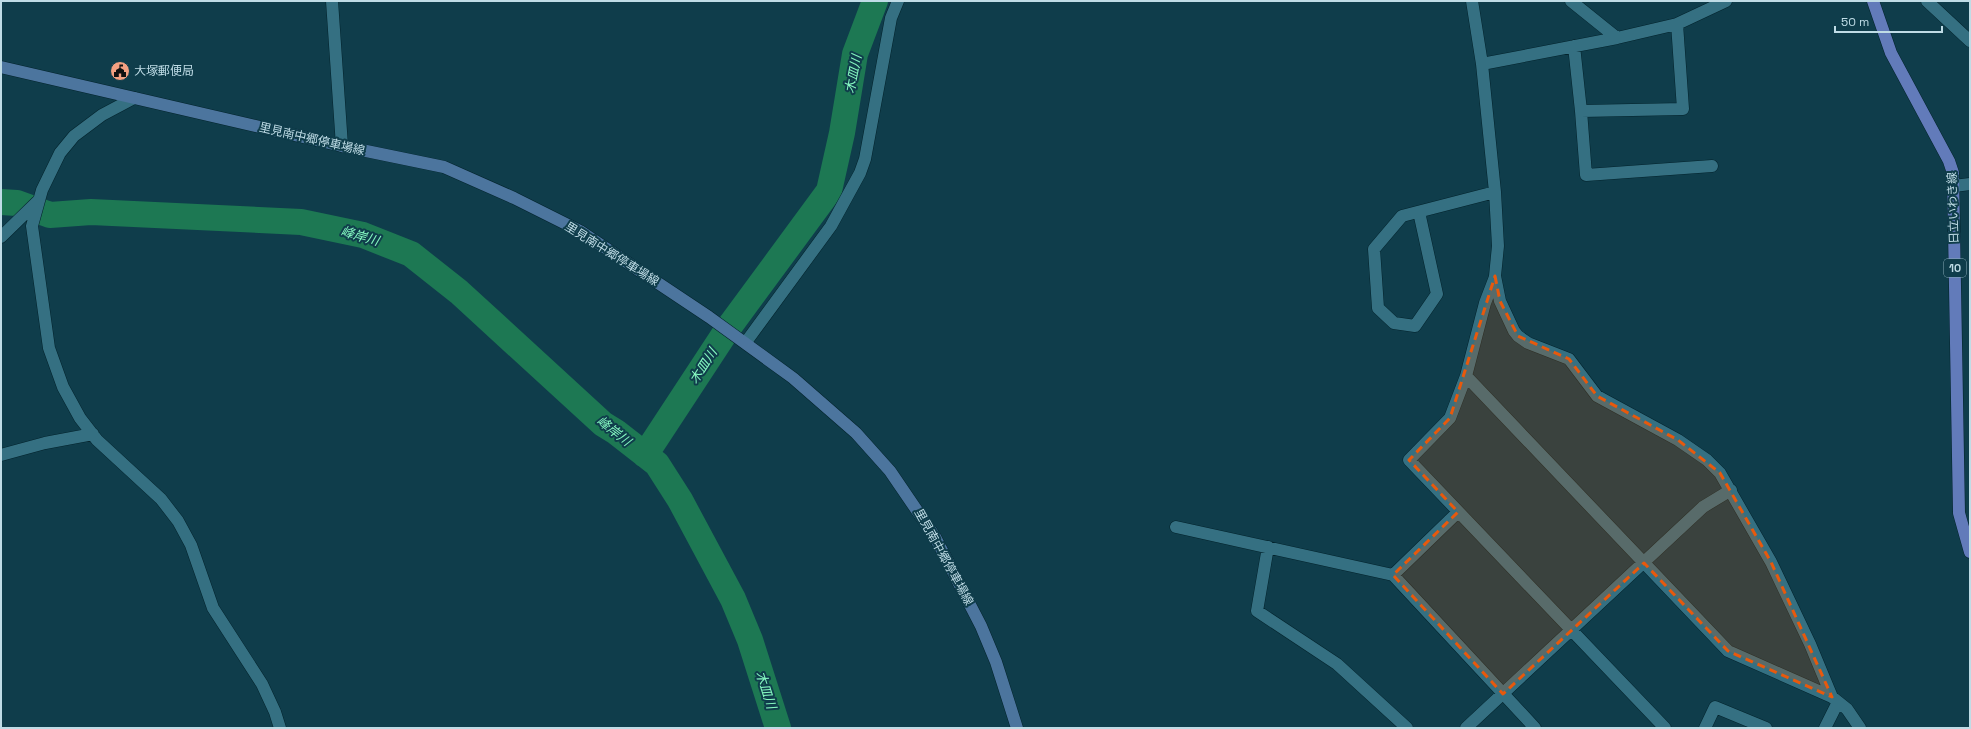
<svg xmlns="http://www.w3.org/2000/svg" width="1971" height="729" font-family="'Space Grotesk','Noto Sans JP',sans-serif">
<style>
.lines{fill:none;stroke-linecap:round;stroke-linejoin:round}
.river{stroke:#1d7853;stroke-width:26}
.street-casing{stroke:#03232c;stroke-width:13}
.secondary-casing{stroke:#03232c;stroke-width:13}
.primary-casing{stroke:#03232c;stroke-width:13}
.street{stroke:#357082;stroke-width:12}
.secondary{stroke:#4c759e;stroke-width:12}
.primary{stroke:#627bba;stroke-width:12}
.marked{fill:#e8590c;fill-opacity:0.2;stroke:#e8590c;stroke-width:3;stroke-dasharray:8 5;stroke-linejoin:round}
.labels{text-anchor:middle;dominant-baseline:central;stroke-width:4;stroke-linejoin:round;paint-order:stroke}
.shield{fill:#0f3d4b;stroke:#8aacb8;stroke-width:1}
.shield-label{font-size:11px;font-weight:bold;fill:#bfdce6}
.poi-label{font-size:12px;fill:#bfdce6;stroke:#0f3d4b;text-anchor:start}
.street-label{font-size:12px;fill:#bfdce6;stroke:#0f3d4b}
.water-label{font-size:13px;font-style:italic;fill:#86f9c1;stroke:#0f3d4b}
</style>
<rect width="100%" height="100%" fill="#0f3d4b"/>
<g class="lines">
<path class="river" d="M1,202L17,203L50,215L91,212L301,222L363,235L411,254L459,292L603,424L616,432L657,464L680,500L733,599L750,640L778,728
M645,455L729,327L829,191L842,133L855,54L875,1"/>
<g class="street-casing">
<path id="street" d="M332,1L342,146
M1472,1L1482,64L1495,192L1498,246L1495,276L1500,301L1514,331L1518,336L1528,343L1569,359L1597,396L1678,440L1707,460L1720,473L1771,562L1810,644L1832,697
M1571,1L1617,38L1677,24L1726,1
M1927,1L1970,41
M1574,46L1581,111L1683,109L1677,24
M1482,64L1617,38
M134,98L102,115L74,136L60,153L42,190L32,226L49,348L63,387L80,418L97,440L161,499L178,521L191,545L213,608L262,684L275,712L280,728
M1581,111L1586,175L1712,166
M1954,186L1970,184
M1419,212L1437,294L1415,326L1394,323L1378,308L1374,249L1402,216L1495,192
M1,237L39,200
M1495,277L1485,303L1466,376L1450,418L1409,460L1665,728
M746,342L831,226L860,173L865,159L891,18L898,1
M1466,376L1728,651L1832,697L1847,709L1860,728
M1,455L45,443L93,434
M1176,527L1393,575L1535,728
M1268,547L1257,611L1337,664L1407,728
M1393,575L1458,512
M1466,728L1703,507L1731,490
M1705,728L1715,707L1766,728
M1825,728L1838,702"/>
</g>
<g class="secondary-casing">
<path id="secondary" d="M1,67L342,146L444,167L514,198L580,231L709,317L793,378L856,433L890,471L935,537L981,626L996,662L1017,728"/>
</g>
<g class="primary-casing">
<path id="primary" d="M1873,1L1891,53L1949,161L1953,173L1959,513L1970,552"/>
</g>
<use href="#street" class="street"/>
<use href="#secondary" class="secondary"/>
<use href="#primary" class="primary"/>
</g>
<path class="marked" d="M1495,276L1500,301L1518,336L1569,359L1597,396L1678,440L1720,473L1771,562L1832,697L1728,651L1644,563L1503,694L1393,575L1458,512L1409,460L1450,418Z"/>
<defs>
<g id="civic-disc" transform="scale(1)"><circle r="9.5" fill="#f3a081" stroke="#0f3d4b"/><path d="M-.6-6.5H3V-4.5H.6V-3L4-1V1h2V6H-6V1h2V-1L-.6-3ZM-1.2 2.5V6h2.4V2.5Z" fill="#111"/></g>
</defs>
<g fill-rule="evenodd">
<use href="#civic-disc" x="120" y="71"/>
</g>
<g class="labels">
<rect class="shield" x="1944" y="259" width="22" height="18" rx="3"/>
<g class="shield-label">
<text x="1955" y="268">10</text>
</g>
<g class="poi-label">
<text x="134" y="71">大塚郵便局</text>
</g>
<g class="street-label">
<text transform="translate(312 139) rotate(13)">里見南中郷停車場線</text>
<text transform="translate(1953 208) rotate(-92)">日立いわき線</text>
<text transform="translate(612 254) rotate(32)">里見南中郷停車場線</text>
<text transform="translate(944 557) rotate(61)">里見南中郷停車場線</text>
</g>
<g class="water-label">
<text transform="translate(853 74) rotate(-79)">木皿川</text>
<text transform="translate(360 236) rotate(16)">峰岸川</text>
<text transform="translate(703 366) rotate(-57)">木皿川</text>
<text transform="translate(614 431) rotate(38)">峰岸川</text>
<text transform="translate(766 690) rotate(72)">木皿川</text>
</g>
</g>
<rect width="1971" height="729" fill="none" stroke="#bfdce6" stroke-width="4"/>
<path d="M1835 26v6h107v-6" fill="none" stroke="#bfdce6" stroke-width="2"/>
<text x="1841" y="26" font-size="12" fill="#bfdce6" stroke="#0f3d4b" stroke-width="3" paint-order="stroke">50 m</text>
</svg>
